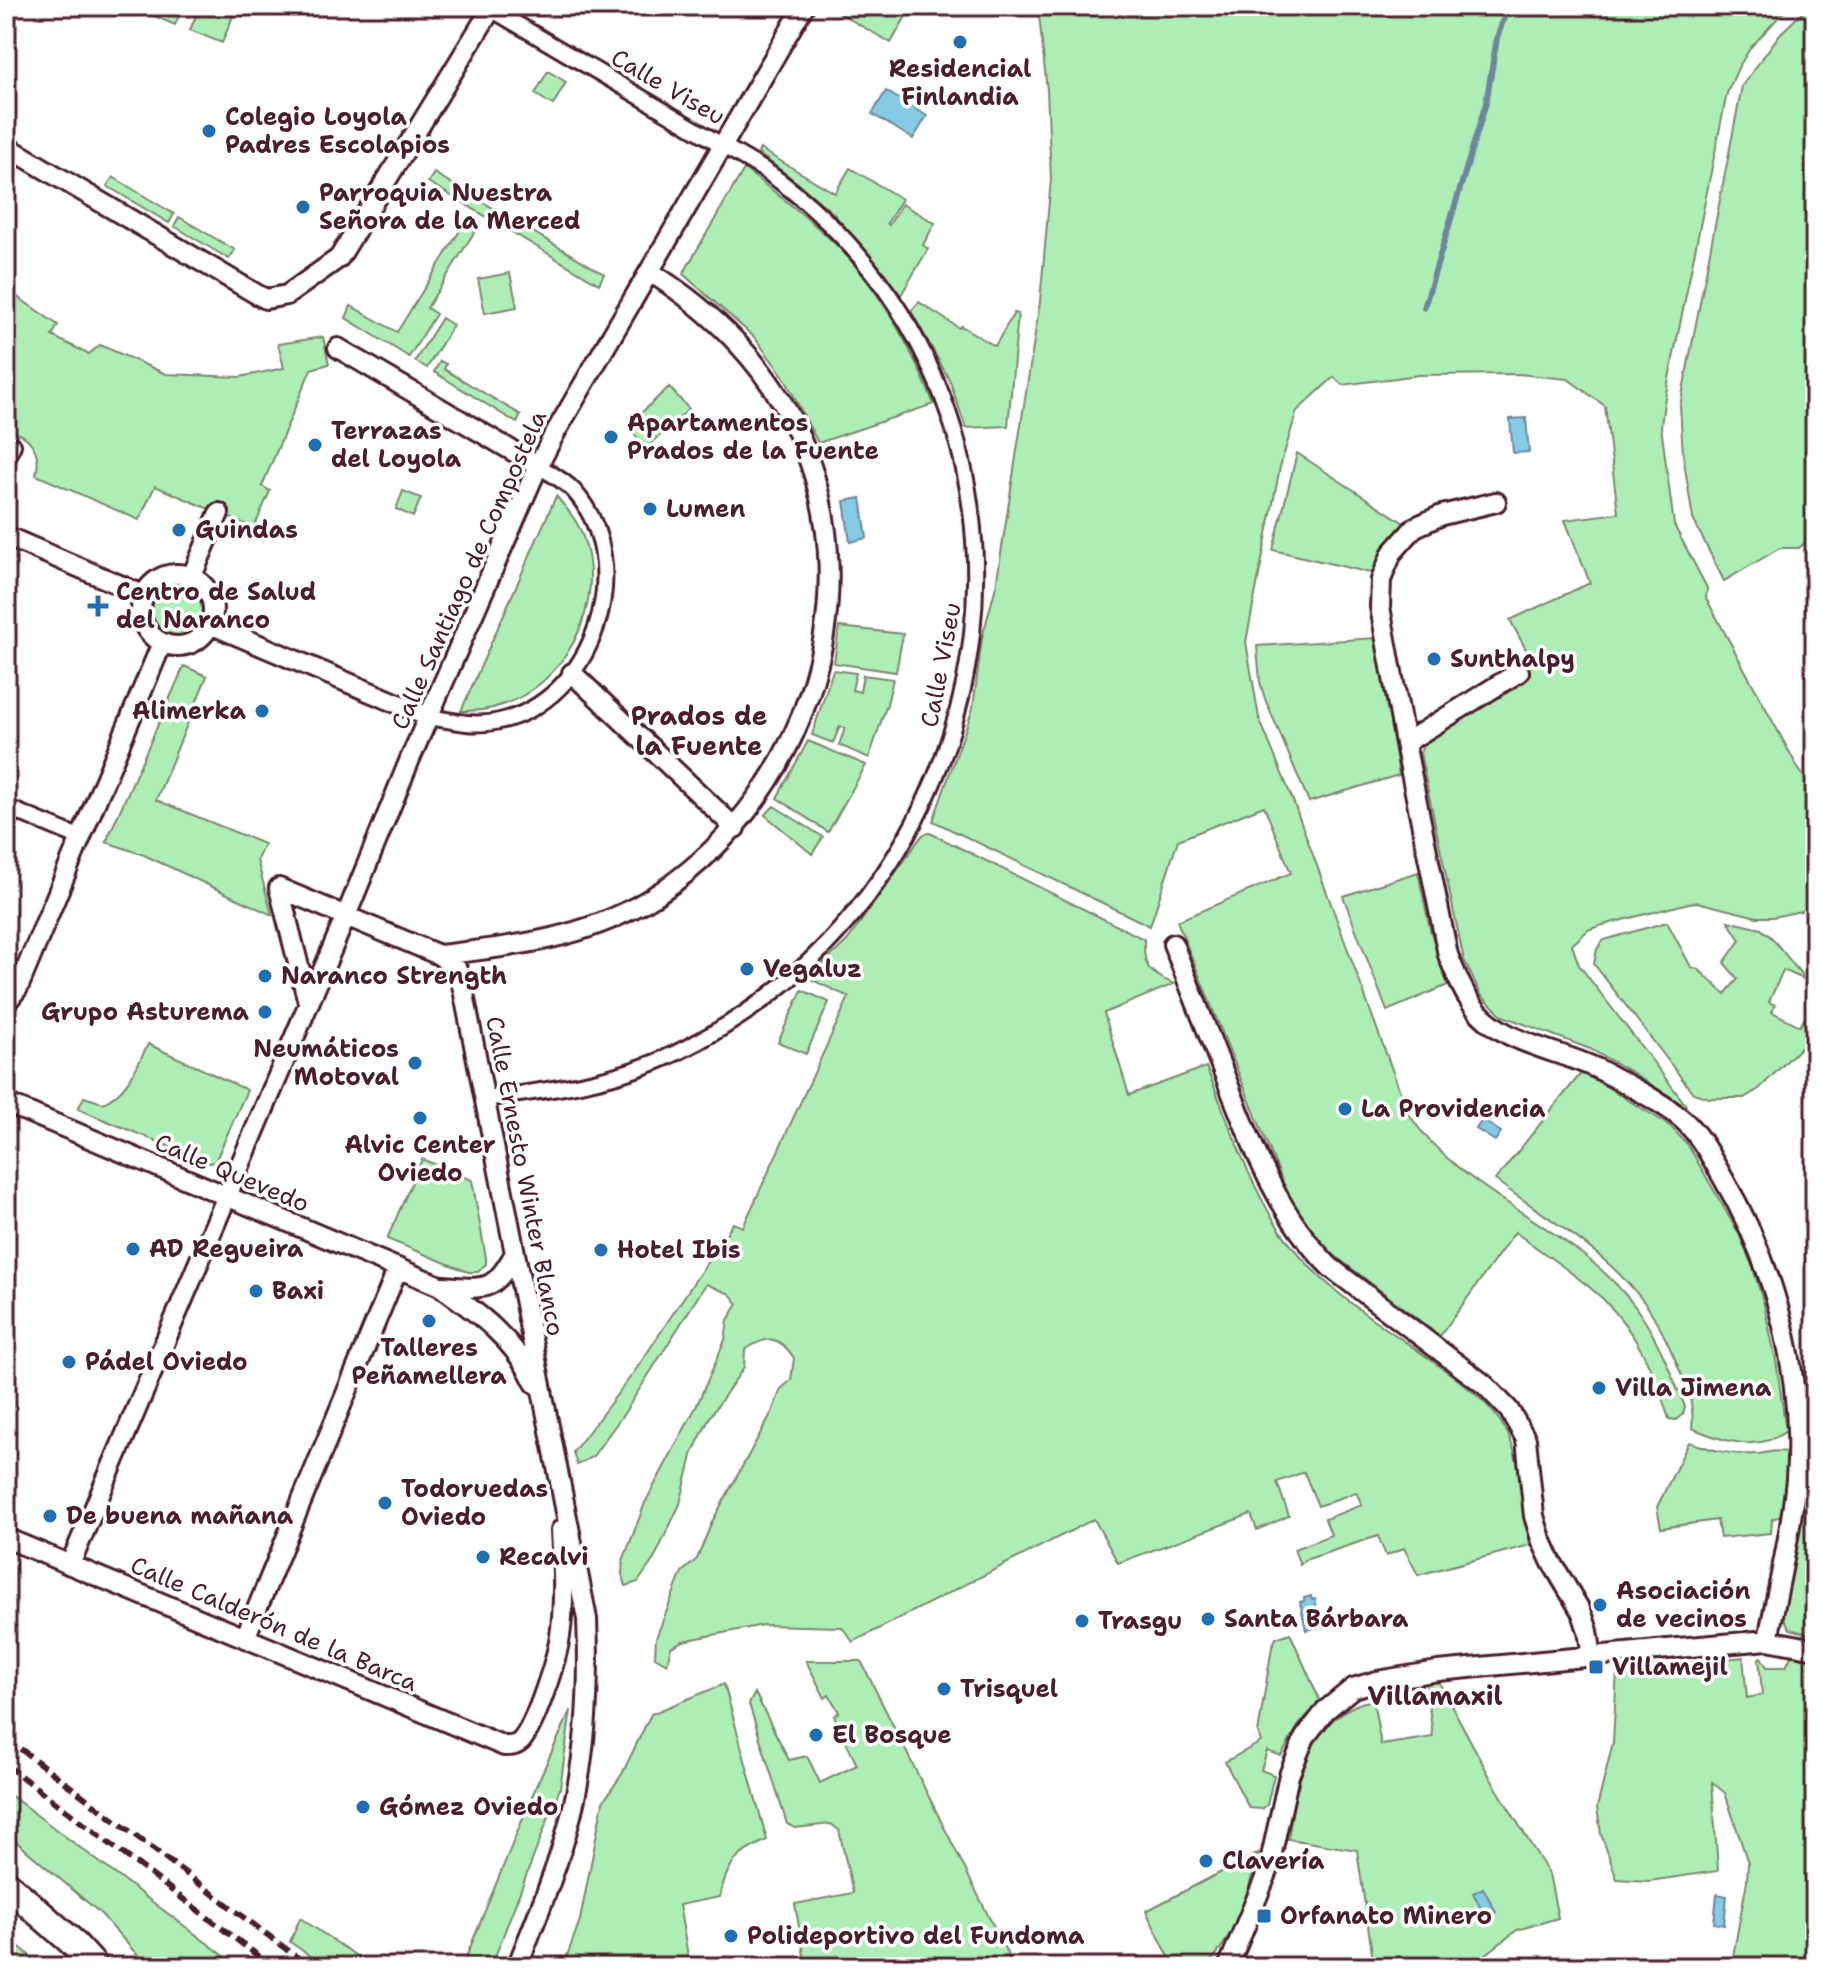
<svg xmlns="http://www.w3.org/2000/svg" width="1821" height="1973" font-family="'Shantell Sans',sans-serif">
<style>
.green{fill:#adeeb6;stroke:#7c8670;stroke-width:2}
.water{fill:#85cbe6;stroke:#6d869b;stroke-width:2}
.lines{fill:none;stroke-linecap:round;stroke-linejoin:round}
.stream{stroke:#6d869b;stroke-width:6}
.pedestrian-casing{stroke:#4a1f2b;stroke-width:20}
.minor-casing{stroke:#4a1f2b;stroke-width:24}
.secondary-casing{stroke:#4a1f2b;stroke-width:32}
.pedestrian{stroke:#fff;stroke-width:14}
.minor{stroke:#fff;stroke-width:18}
.secondary{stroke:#fff;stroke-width:26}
.rail{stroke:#4a1f2b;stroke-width:6;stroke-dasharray:12 6;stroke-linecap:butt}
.poi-dot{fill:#1f6fb2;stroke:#fff;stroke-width:3}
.labels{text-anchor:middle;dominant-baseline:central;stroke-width:7;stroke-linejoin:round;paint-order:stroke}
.poi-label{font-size:24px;font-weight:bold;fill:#4a1f2b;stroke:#fff;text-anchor:start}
.street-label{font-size:24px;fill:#4a1f2b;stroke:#fff}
.neighbourhood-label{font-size:26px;font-weight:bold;fill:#4a1f2b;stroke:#fff}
</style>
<rect width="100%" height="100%" fill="#fff"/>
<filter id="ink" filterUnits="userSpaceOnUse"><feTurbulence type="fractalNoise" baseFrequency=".0125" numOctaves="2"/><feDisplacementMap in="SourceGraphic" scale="16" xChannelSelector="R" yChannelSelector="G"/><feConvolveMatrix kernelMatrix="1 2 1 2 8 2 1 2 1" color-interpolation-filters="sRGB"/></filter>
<g filter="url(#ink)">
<path class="green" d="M145,6H183L175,25L143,11Z
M200,6H237L222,43L190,30Z
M843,6H889L906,16L891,43L839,13Z
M1038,6H1789L1751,47L1738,68L1727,93L1664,403L1661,426L1674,525L1707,588L1706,598L1798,768L1815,793V908L1773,917H1757L1697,902L1689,903L1599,926L1588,930L1572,945L1579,965L1686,1105L1685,1107L1635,1074L1590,1049L1503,1016L1481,995L1464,960L1420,753L1424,743L1527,675L1530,657L1510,620L1590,583L1565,520L1618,513L1605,406L1568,379L1518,374L1419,375L1342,385L1334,377L1297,411L1280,467L1246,642L1259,718L1292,798L1408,1113C1463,1198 1577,1226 1636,1308C1658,1338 1671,1373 1685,1407L1683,1414L1676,1420L1669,1419C1655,1374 1638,1334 1604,1300C1578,1275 1544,1254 1515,1232L1440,1336L1330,1252L1294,1210L1177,921L1291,873L1264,806L1178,840L1150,926L933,821L973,708L982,638L996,586L1040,302L1051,179L1047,90Z
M1809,6H1815V534L1799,548H1780L1724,581L1693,519L1683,455L1680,406L1742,86L1780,34Z
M548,71L566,82L553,105L535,94Z
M760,149L835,193L850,168L902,199L887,223L889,225L902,204L935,223L923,245L928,249L901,295L834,214L799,184L758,153Z
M744,169C780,196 816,223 847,256C885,298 913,352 934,404L818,443L784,377L755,338L683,274Z
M434,173L604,274L599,284L428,182Z
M113,177L174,214L169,223L107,186Z
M469,216L480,223L427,308L436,314L409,357L346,318L351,306L397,332Z
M179,217L235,250L229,259L174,226Z
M510,273L517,307L485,313L478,279Z
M6,289L58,325L52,336L89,354L100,345L166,374L240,377L284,368L278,344L323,337L329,364L311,369L262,486L270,491L254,528L155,486L139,520L36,475C42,452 30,433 6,430Z
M919,302L959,328L961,326L995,346L1014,313L1018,314L1008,426L966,428L949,379L911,311Z
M442,318L453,325L427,368L415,361Z
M440,361L446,364L444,369L521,415L517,423L434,372Z
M669,387L689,409L646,448L627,426Z
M1297,453L1404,523L1383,551L1375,574L1273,550Z
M403,491L421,498L413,517L396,509Z
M556,496C567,509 578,521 583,537C612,617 548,715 461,711Z
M152 610a26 26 0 1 1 52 0a26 26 0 1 1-52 0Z
M839,627L903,634L896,672L834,663Z
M1376,638L1399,775L1309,802L1265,699L1260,682L1257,646Z
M184,666L207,676L156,800L264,844L257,860L272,915L144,855L106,842Z
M833,670L856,673L852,690L860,692L863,675L893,679L887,704L869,758L839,745L845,728L840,726L833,743L812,735Z
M808,741L866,765L828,832L777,798Z
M774,806L823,837L812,854L765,815Z
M930,833L1144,939C1143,968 1148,972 1174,984L1104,1013L1129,1095L1206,1067C1233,1131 1254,1204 1300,1256C1338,1300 1392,1331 1438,1365C1463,1383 1492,1404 1507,1432C1520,1456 1525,1516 1530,1545L1418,1575L1404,1548L1386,1556L1378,1536L1305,1560L1300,1565L1294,1549L1331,1535L1325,1519L1362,1505L1356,1492L1318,1506L1304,1472L1277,1482L1289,1516L1257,1530L1251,1514L1118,1563L1094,1519L853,1642L842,1627L763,1625L683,1641L671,1647L667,1664L655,1657L656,1638L682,1572L697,1559L712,1522L772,1412L781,1389L791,1380L794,1358C779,1335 767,1335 745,1350L744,1367L710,1417L693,1452L680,1504L654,1559L638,1582L626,1586L622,1574L623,1561L645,1503L697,1405L725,1340L728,1320L738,1304L730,1294L706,1284L625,1412L593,1456L577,1465L573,1452L635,1371L733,1223L743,1227L849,997L808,978L847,941L921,837L924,834Z
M1418,872L1430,929L1448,985L1387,1011L1343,896Z
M1728,921L1761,929L1771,937L1806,980L1783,970L1769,1002L1775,1005L1772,1012L1800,1026L1804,1019L1810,1022L1803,1045L1759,1089L1744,1098H1709L1693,1093L1594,964L1597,949L1604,940L1667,922L1691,967L1698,969L1725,994L1738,979L1724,963L1740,940Z
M802,990L829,1002L806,1054L778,1042Z
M148,1044L247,1090L215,1162L209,1163L78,1109L84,1097L103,1103C127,1093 137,1066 148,1044Z
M1582,1072L1669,1125L1688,1145L1739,1234L1753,1268L1764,1305L1776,1360L1786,1431C1758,1453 1722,1441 1692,1428C1695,1406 1686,1384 1677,1364C1669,1345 1660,1326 1649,1309C1611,1254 1548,1219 1495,1180Z
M422,1159L472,1180L486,1258V1264L478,1272H468L387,1239Z
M1815,1440V1636L1790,1629L1785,1620L1782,1606L1807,1451Z
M1689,1442C1710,1449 1731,1456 1754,1454C1766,1454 1774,1449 1786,1452L1791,1461L1784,1515L1772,1519L1771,1533L1720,1538L1717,1520L1661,1528L1657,1507Z
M1290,1633L1320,1701L1298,1726L1281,1756L1267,1751L1261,1770L1274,1775L1267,1805L1262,1809L1249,1808L1225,1762L1261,1742L1258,1733L1272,1647L1276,1638Z
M1793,1652L1815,1657V1967H1731L1747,1881L1748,1863L1725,1793L1712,1782L1718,1871L1649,1881L1617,1879L1601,1834L1597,1808L1613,1742L1617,1670L1743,1657L1747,1698L1762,1695L1759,1658L1761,1657L1767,1667H1786Z
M806,1661H861L1014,1967H806L795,1904L853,1893L839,1830L831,1824L795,1828L787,1824L749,1704L755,1693L789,1760L807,1756L820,1783L857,1765L834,1716L839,1712L829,1695L825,1698Z
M1439,1682L1491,1779L1549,1874L1558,1918L1517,1930L1484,1956V1967H1374L1357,1850L1288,1839C1296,1784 1309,1712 1373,1700L1381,1745L1433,1737L1426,1683Z
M724,1684L767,1840C736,1854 727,1863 720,1897L679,1905L690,1967H563L580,1920L603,1802L622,1774L651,1714Z
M571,1710L560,1788L491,1967H462L537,1784Z
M6,1792L239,1967H148L100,1913L6,1833Z
M1258,1853C1248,1895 1236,1935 1206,1967H1174L1146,1911Z
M300,1918L373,1967H326L290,1942Z
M6,1935L43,1967H6Z"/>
<path class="water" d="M886,91L927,116L913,139L872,114Z
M1526,418L1529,452L1513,453L1510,419Z
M861,498L867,538L850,542L844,501Z
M1482,1120L1501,1132L1495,1141L1476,1129Z
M1311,1596L1312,1600L1315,1599L1321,1627L1306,1630L1300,1602L1304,1601V1598Z
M1483,1888L1496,1912L1486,1918L1473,1893Z
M1717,1894L1727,1896L1724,1925L1714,1923Z"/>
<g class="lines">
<path class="stream" d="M1424,308L1486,103L1497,38L1508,6"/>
<g class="pedestrian-casing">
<path id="pedestrian" d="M6,461L13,445
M429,717C452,721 472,726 495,722C594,704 639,565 574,491C564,480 550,473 538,466
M6,807L81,838
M485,1099C550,1090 616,1082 676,1053C1023,884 1088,401 766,171L491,9"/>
</g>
<g class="minor-casing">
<path id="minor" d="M6,146L258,295L266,299L287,295L339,258L493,6
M338,348L538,466
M1496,502L1442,515L1415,527L1392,553L1381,580L1380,607L1405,743L1448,955C1455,972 1461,989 1472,1004C1501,1046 1562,1049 1604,1072C1626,1084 1664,1103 1682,1119C1700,1135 1711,1157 1723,1178C1776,1268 1804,1375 1796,1479C1791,1533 1778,1587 1768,1640
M6,536L143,595
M141 610a36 36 0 1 1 72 0a36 36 0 1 1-72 0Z
M192,576L219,513
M210,624L429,717
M572,673L735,828
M1405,743L1519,672
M1173,944C1191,990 1209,1036 1227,1081C1253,1148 1278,1215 1330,1267L1485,1385L1509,1410L1526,1439L1534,1516L1541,1539L1551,1561L1582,1613L1588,1631L1592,1657
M439,955C511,947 584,939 648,900C801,806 874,603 799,435C768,366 713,311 650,272
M308,1002L279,888L439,955L457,969L463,989L587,1619C590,1689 587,1759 568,1827C555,1875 535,1921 517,1967
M6,1003L18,988L162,643
M6,1103L440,1286C479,1314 514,1339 535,1383
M443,1286C486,1289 493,1293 515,1253
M6,1538L504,1746C511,1746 516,1746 521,1741C536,1724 557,1658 560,1636C565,1601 563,1565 561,1530
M70,1565L346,916L410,759L538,466L554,435L804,6
M245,1638L398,1268
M1228,1967L1268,1871L1289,1775L1305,1737L1326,1710L1353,1688L1377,1681L1438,1671L1678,1648L1768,1640L1815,1649"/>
</g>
<g class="secondary-casing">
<path id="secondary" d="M6,1884L71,1941L95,1967"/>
</g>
<use href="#pedestrian" class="pedestrian"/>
<use href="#minor" class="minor"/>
<use href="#secondary" class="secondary"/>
<path class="rail" d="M6,1738L310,1967
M6,1765L273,1967"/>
</g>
</g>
<g class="poi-dot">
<circle cx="960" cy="42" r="8"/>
<circle cx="209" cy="131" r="8"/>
<circle cx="303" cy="207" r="8"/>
<circle cx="611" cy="437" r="8"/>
<circle cx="315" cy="445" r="8"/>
<circle cx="650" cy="509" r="8"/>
<circle cx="179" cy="530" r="8"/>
<path d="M94 594h8v8h8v8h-8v8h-8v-8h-8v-8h8z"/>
<circle cx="1434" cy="659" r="8"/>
<circle cx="262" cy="711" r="8"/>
<circle cx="747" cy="969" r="8"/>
<circle cx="265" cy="976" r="8"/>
<circle cx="265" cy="1012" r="8"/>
<circle cx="415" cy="1063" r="8"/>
<circle cx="1345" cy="1109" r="8"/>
<circle cx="420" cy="1118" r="8"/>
<circle cx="133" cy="1249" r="8"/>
<circle cx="601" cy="1250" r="8"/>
<circle cx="256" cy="1291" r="8"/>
<circle cx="429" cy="1321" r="8"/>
<circle cx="69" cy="1362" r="8"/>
<circle cx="1599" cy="1388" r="8"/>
<circle cx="385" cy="1503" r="8"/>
<circle cx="50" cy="1516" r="8"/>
<circle cx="483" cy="1557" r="8"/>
<circle cx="1600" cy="1605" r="8"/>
<circle cx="1208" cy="1619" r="8"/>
<circle cx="1082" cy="1621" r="8"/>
<rect x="1588" y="1659" width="16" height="16" rx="4"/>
<circle cx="944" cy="1689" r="8"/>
<circle cx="816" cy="1735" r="8"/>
<circle cx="363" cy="1807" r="8"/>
<circle cx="1206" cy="1861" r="8"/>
<rect x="1256" y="1908" width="16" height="16" rx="4"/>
<circle cx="731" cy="1936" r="8"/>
</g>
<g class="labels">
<g class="poi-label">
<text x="960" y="69" text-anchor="middle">Residencial<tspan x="960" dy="28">Finlandia</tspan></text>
<text x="225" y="117">Colegio Loyola<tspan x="225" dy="28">Padres Escolapios</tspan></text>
<text x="319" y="193">Parroquia Nuestra<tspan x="319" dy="28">Señora de la Merced</tspan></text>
<text x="627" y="423">Apartamentos<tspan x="627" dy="28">Prados de la Fuente</tspan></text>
<text x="331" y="431">Terrazas<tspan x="331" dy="28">del Loyola</tspan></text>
<text x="666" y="509">Lumen</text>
<text x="195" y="530">Guindas</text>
<text x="116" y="592">Centro de Salud<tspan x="116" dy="28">del Naranco</tspan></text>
<text x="1450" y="659">Sunthalpy</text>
<text x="246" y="711" text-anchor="end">Alimerka</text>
<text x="763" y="969">Vegaluz</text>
<text x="281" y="976">Naranco Strength</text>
<text x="249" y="1012" text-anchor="end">Grupo Asturema</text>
<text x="399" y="1049" text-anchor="end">Neumáticos<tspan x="399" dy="28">Motoval</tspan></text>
<text x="1361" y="1109">La Providencia</text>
<text x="420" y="1145" text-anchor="middle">Alvic Center<tspan x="420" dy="28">Oviedo</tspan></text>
<text x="149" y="1249">AD Regueira</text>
<text x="617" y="1250">Hotel Ibis</text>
<text x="272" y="1291">Baxi</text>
<text x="429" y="1348" text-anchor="middle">Talleres<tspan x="429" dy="28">Peñamellera</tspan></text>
<text x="85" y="1362">Pádel Oviedo</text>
<text x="1615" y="1388">Villa Jimena</text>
<text x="401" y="1489">Todoruedas<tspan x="401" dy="28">Oviedo</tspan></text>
<text x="66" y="1516">De buena mañana</text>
<text x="499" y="1557">Recalvi</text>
<text x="1616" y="1591">Asociación<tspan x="1616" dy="28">de vecinos</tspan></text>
<text x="1224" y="1619">Santa Bárbara</text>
<text x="1098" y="1621">Trasgu</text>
<text x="1612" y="1667">Villamejil</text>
<text x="960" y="1689">Trisquel</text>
<text x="832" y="1735">El Bosque</text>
<text x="379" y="1807">Gómez Oviedo</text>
<text x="1222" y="1861">Clavería</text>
<text x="1280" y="1916">Orfanato Minero</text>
<text x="747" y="1936">Polideportivo del Fundoma</text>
</g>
<g class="street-label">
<text transform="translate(668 87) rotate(30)">Calle Viseu</text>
<text transform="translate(469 570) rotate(-66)">Calle Santiago de Compostela</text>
<text transform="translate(941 665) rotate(-79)">Calle Viseu</text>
<text transform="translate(232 1173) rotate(23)">Calle Quevedo</text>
<text transform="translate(525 1176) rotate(79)">Calle Ernesto Winter Blanco</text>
<text transform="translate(274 1624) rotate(23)">Calle Calderón de la Barca</text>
</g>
<g class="neighbourhood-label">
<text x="699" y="715">Prados de<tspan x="699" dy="30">la Fuente</tspan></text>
<text x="1435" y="1695">Villamaxil</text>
</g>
</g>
<rect width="1821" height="1973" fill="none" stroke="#fff" stroke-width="32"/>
<rect x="16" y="16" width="1789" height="1941" fill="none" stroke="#4a1f2b" stroke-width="3" filter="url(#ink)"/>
</svg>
